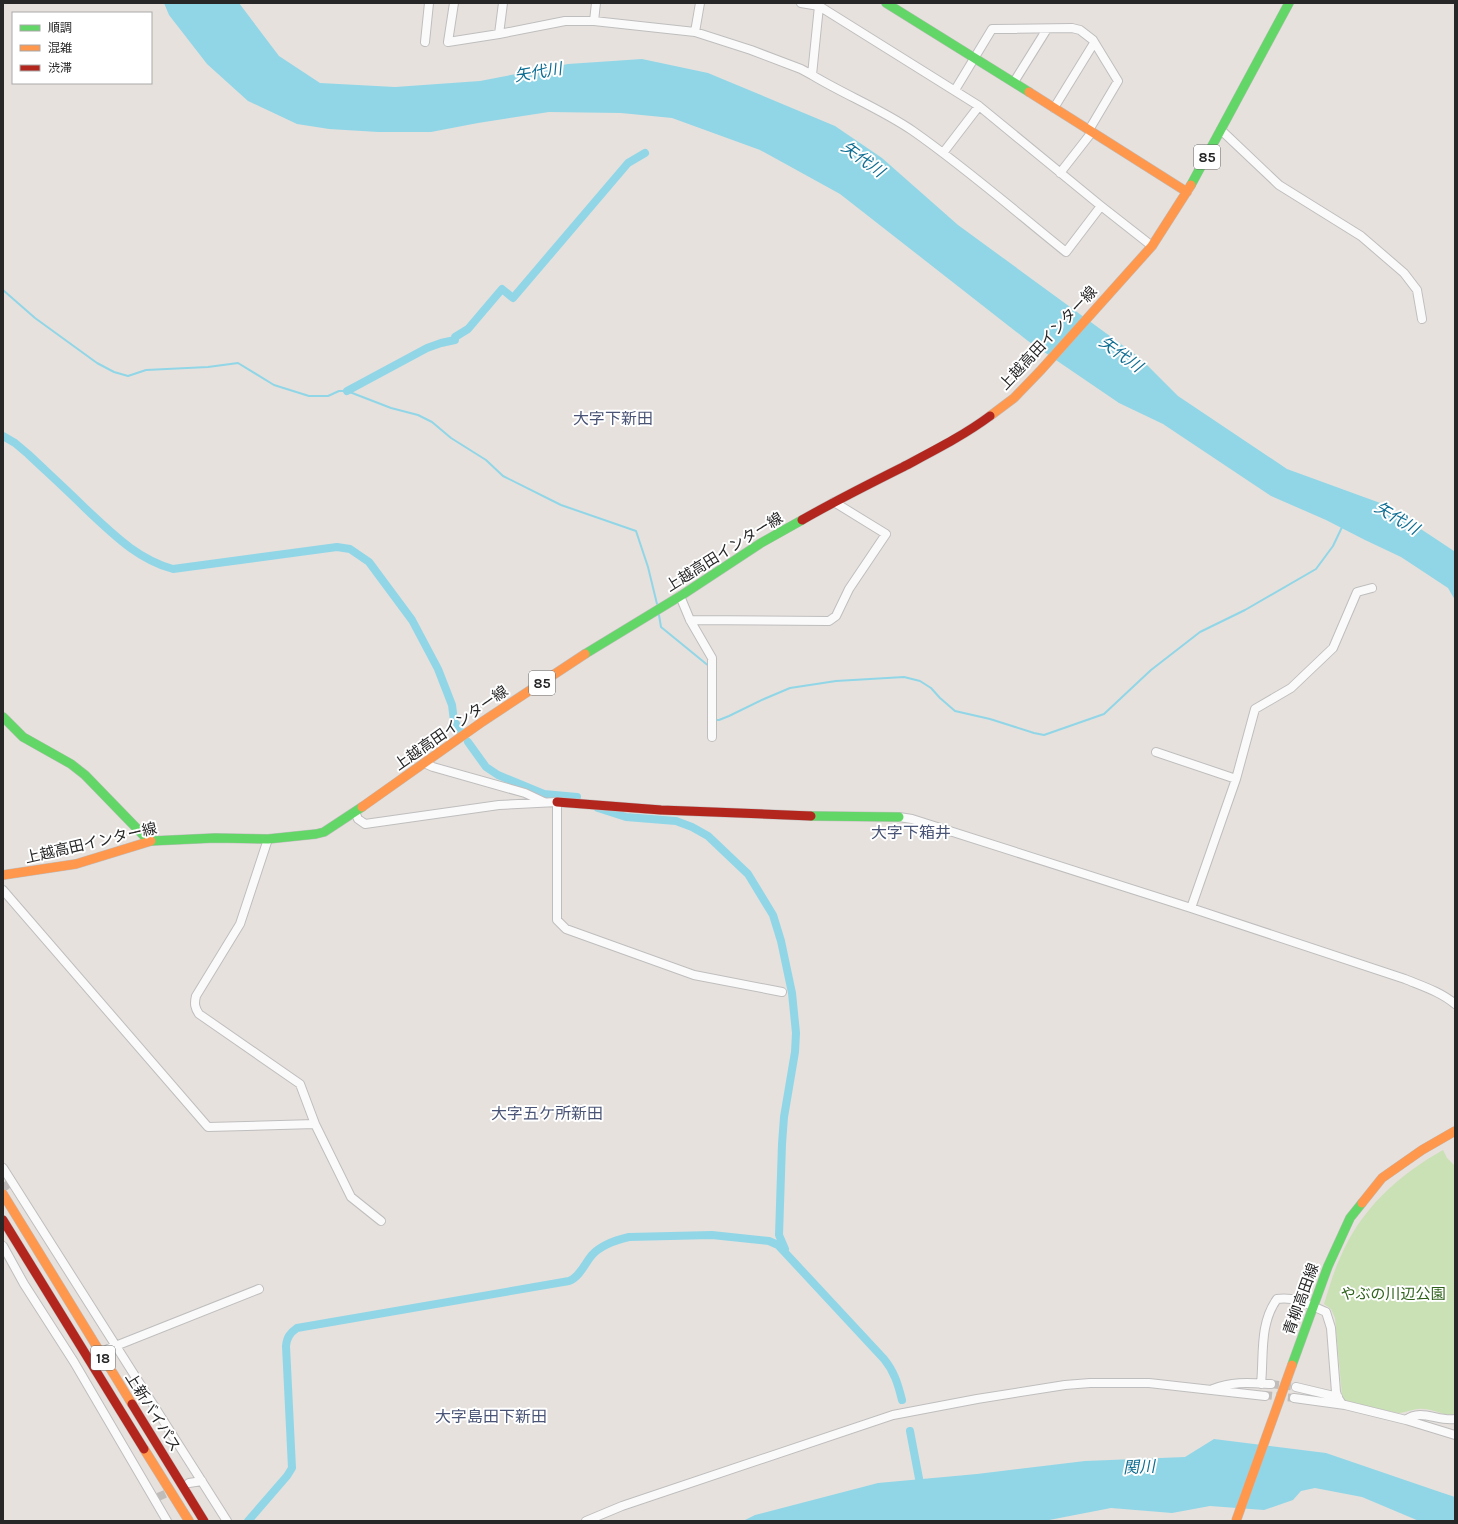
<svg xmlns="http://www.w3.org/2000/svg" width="1458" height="1524" font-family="Karla,'Noto Sans JP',sans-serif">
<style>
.green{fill:#cae0b5}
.water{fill:#91d6e7}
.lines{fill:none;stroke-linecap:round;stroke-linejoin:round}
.stream{stroke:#91d6e7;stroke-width:2}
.canal{stroke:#91d6e7;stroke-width:8}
.street-tunnel{stroke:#c0bcb9;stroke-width:8;stroke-dasharray:8 4;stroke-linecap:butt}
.street-casing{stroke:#bfbebe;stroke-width:10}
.fast-casing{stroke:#bfbebe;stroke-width:10}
.slow-casing{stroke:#bfbebe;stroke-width:10}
.jam-casing{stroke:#bfbebe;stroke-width:10}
.street{stroke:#fbfafa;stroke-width:8}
.fast{stroke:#63d668;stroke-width:9}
.slow{stroke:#ff974d;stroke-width:9}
.jam{stroke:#b3261e;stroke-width:9}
.slow-bridge-casing{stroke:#bfbebe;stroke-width:10;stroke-linecap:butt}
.slow-bridge{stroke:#ff974d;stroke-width:9}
.labels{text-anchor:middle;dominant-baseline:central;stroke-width:4;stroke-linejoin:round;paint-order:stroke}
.shield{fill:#fff;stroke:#686868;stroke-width:1}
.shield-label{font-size:14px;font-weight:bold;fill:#272727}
.street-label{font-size:15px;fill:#272727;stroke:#fff}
.park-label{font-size:15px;fill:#2d611a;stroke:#fff}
.water-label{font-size:16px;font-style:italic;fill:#0f6e93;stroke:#fff}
.neighbourhood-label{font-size:16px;fill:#495476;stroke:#fff}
</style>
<rect width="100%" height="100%" fill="#e6e1dd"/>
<path class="green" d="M1443,1150L1447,1158L1455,1166V1415C1444,1416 1434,1409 1423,1409C1414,1408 1407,1413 1398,1413L1348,1402L1345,1401L1342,1395L1335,1318L1331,1309L1324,1304C1329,1289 1333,1273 1340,1258C1361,1209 1397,1176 1443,1150Z"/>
<path class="water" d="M164,3H239L279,56L320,83L395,87L480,81L568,64L642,59L708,73L835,126L882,158L958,225L1140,358L1178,396L1287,469L1383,504L1454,551L1455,552V600L1448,588L1401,557L1365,540L1326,520L1271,496L1163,424L1119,403L1028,341L840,194L760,150L672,118L621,113L549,112L478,123L431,132H378L329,129L297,124L248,101L207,64L169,15Z
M1214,1439L1326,1453L1437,1491L1455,1497V1521H1419L1362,1497L1315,1488L1301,1491L1293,1500L1264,1510L1210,1506L1172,1513L1111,1508L1044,1521H743L755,1515L878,1483L977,1474L1085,1461L1185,1457Z"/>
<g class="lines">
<path class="stream" d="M3,290L35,318L97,363L114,372L128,376L146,370L208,367L238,363L274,385L309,396H328L339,391H347L391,408L418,415L432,422L451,438L486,460L503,476L561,505L636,531L648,567L657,604
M659,615L661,627L710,667
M714,720H719L729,716L764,699L790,688L836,681L904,677L920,681L931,688L940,698L955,711L990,719L1034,733L1044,735L1104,714L1151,670L1200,632L1245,610L1316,569L1333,546L1343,525"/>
<path class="canal" d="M347,391L427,348L441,343L455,340V337L468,329L502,289L513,298L628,163L645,153
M3,436L15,443L28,454C47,472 67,490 86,509C113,534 137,559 173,569L337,547L350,549L369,562L412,620L438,669L452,705L454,721L461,732
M468,742L486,767L498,775L544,794L577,797
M598,808L626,817L676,821L692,827L708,836L748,874L773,915L781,941L792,993L796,1033L795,1052L784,1117L782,1144L779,1235L785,1249
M910,1431L921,1489
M248,1521L287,1476L292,1468L286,1346C287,1337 290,1333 297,1328L569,1281C580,1277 585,1263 592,1255C601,1245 616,1240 629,1237L712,1235L769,1241L778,1245L884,1359C894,1371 898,1384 902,1400"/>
<path class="street-tunnel" d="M3,1188L11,1182
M1271,1384L1296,1387
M1264,1395L1294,1398
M158,1497L174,1490"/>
<g class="street-casing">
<path id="street" d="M454,3L448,42L499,34L565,21H594L695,32L751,50L801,69L812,75
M801,3L819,6L979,106L1101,206L1152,246
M819,6L812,75C845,95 881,109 913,131C966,168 1015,211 1066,252L1101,206
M594,21L596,3
M695,32L700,3
M499,34L503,3
M425,42L429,3
M1014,82L1047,29
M955,90L992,29L1072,28L1080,30L1093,40L1118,81L1089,130
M1054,108L1094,43
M1221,130L1279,185L1361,236L1404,273L1417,290L1422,319
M943,153L979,106
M1060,173L1092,132
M680,596L690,620L712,658V737
M690,620L829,621L836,616L849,589L886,534L834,502
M1156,752L1236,779
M424,763L433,767L525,793L544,802
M355,812L358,819L365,824L499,805L557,802V920L566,929L694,975L782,992
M899,817L912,819L1191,908L1405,979C1422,986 1441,992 1455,1004
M268,839L240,924L196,996C194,1004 195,1008 199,1014L300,1084L315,1124L351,1197L381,1221
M3,890L208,1127L315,1124
M1191,908L1236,779L1255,709L1291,688L1333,648L1357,592L1372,588
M3,1168L227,1521
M3,1246L24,1284L74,1362L167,1521
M108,1349L259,1289
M1261,1384C1264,1355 1259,1324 1277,1299C1294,1296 1310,1305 1326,1312L1331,1328L1336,1392L1338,1398L1342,1404
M1296,1387L1338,1397
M1213,1389C1233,1381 1251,1383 1271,1384
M1294,1398L1345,1405L1406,1420L1455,1435
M1406,1420C1421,1408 1438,1422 1455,1419
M189,1483L202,1481
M586,1521L622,1506L893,1415L977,1399L1065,1385L1090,1383H1149L1265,1396"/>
</g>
<g class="fast-casing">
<path id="fast" d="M886,3L1029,92
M1191,185L1289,3
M585,654L682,595L761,543L802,520
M3,717L23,737L71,764L85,775L149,841
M811,816L899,817
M151,841L215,838L268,839L316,834L324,832L362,807
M1292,1365L1328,1266L1350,1218L1362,1203"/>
</g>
<g class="slow-casing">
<path id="slow" d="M1029,92L1187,192
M990,416L1014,398L1041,370L1152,246L1191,185
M362,807L482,722L585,654
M3,875L76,864L151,841
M3,1194L132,1404
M1362,1203L1382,1178L1422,1150L1455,1131
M144,1449L189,1521"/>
</g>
<g class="jam-casing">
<path id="jam" d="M802,520C835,501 869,484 903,467C933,451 963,436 990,416
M557,802L661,810L811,816
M3,1220L144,1449
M132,1404L204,1521"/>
</g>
<use href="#street" class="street"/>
<use href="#fast" class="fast"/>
<use href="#slow" class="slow"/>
<use href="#jam" class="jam"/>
<g class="slow-bridge-casing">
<path id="slow-bridge" d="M1236,1521L1292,1365"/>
</g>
<use href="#slow-bridge" class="slow-bridge"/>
</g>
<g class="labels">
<g class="shield">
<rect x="1194" y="145" width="26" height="24" rx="3"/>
<rect x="529" y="671" width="26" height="24" rx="3"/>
<rect x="91" y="1346" width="24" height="24" rx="3"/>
</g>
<g class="shield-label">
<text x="1207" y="157">85</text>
<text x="542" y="683">85</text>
<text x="103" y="1358">18</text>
</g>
<g class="street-label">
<text transform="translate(1048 338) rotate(-47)">上越高田インター線</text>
<text transform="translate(724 552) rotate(-32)">上越高田インター線</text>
<text transform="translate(451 728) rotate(-35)">上越高田インター線</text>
<text transform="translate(91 843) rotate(-13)">上越高田インター線</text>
<text transform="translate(1301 1299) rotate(-70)">青柳高田線</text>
<text transform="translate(153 1412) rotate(58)">上新バイパス</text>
</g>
<g class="park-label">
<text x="1393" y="1294">やぶの川辺公園</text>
</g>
<g class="water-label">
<text transform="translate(538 72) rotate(-9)">矢代川</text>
<text transform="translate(863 159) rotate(36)">矢代川</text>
<text transform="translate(1121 354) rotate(36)">矢代川</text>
<text transform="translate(1397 518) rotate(31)">矢代川</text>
<text transform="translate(1139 1467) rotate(-3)">関川</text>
</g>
<g class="neighbourhood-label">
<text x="613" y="418">大字下新田</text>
<text x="911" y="832">大字下箱井</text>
<text x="547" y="1113">大字五ケ所新田</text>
<text x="491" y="1416">大字島田下新田</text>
</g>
</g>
<rect width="1458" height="1524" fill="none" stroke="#272727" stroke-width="8"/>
<rect x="12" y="12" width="140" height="72" fill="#ffffff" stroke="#a9a9a9"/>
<rect x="20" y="25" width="20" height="6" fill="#63d668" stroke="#a9a9a9"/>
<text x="48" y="32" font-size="12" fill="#272727">順調</text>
<rect x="20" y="45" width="20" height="6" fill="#ff974d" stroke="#a9a9a9"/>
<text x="48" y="52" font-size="12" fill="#272727">混雑</text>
<rect x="20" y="65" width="20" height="6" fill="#b3261e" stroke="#a9a9a9"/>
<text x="48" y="72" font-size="12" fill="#272727">渋滞</text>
</svg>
